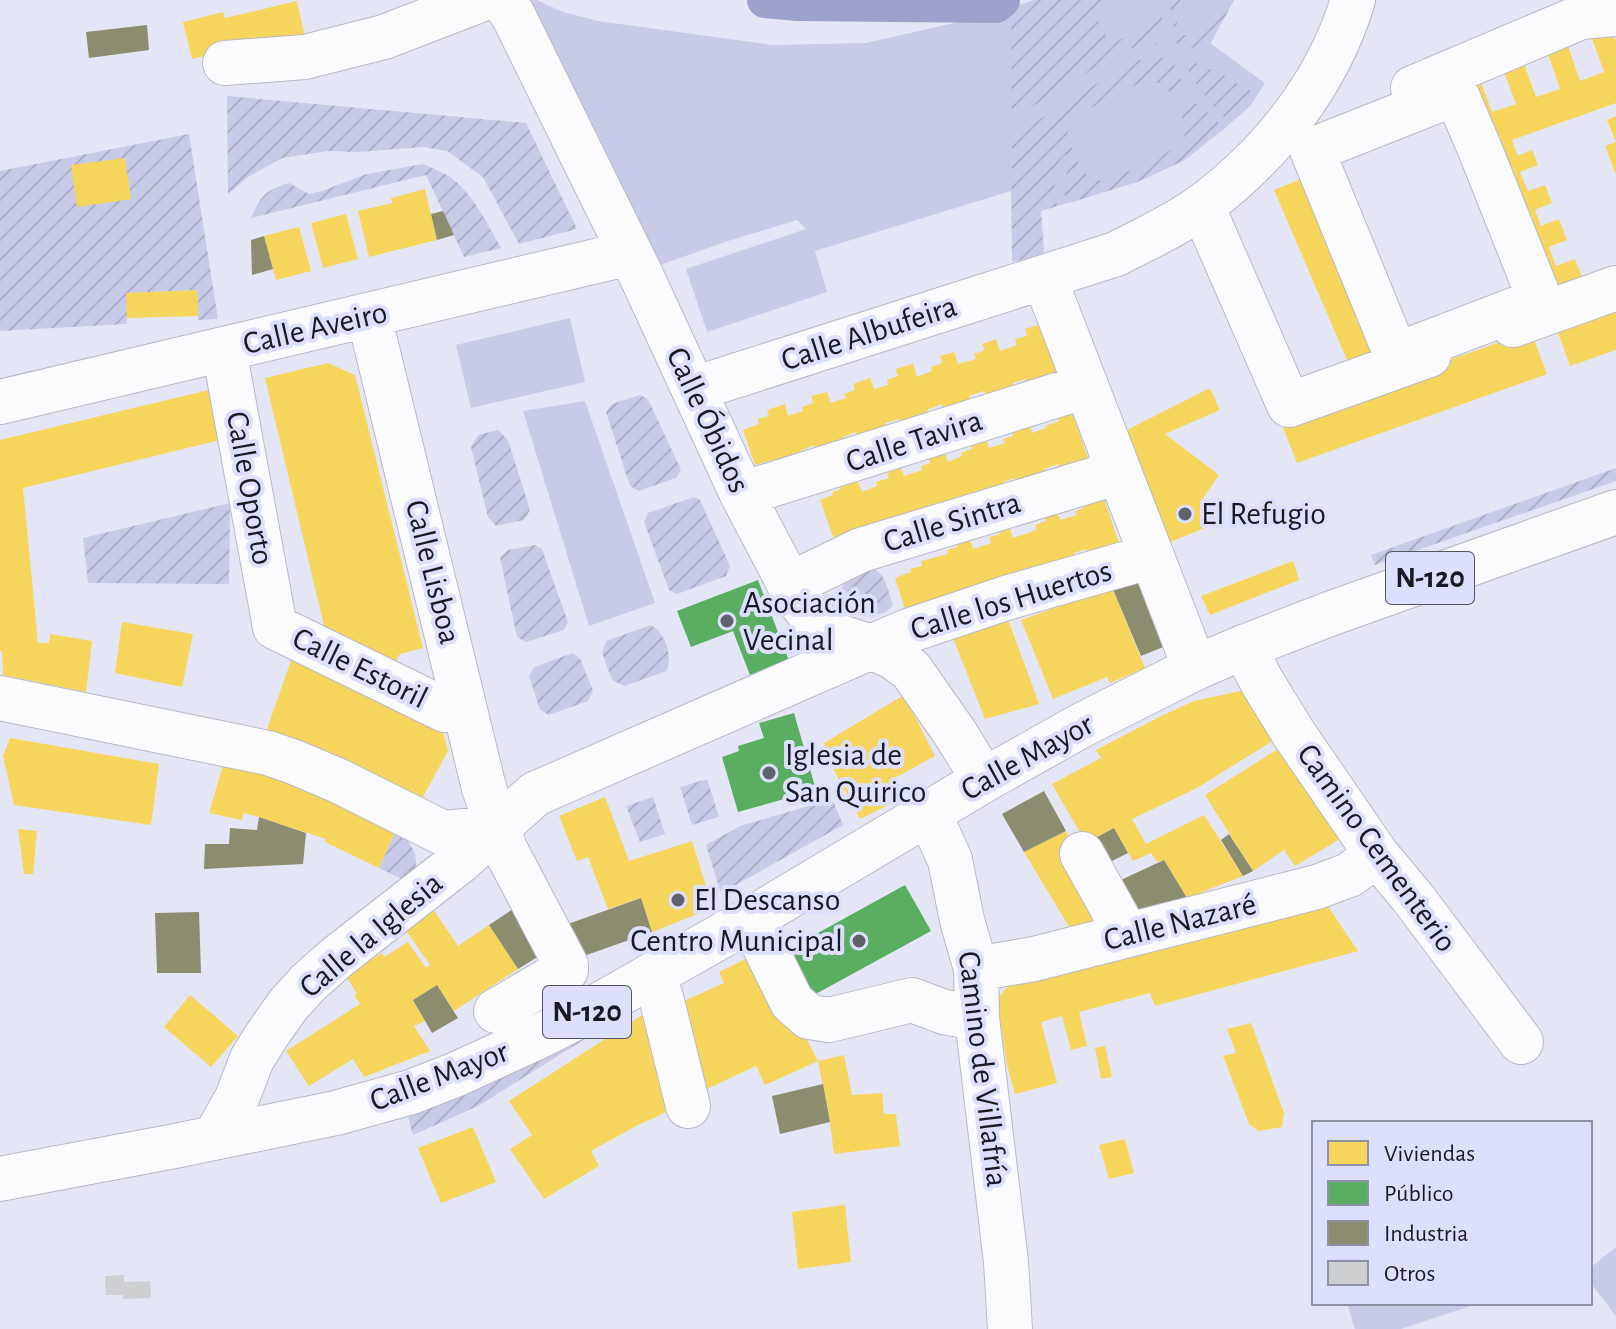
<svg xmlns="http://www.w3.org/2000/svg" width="1616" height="1329" font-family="'Alegreya Sans',sans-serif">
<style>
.green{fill:#c8cbe7}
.garden{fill:url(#garden-furrows)}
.homes{fill:#f6d55c}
.public{fill:#5aae61}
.industry{fill:#8c8c6e}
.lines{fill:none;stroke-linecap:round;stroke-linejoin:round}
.canal{stroke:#9ea1cb;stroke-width:36}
.building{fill:#cecfd0}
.minor-casing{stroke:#b8b9c6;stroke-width:46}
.highway-casing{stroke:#b8b9c6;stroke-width:46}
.minor{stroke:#fbfbfe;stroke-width:44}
.highway{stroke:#fbfbfe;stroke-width:44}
.poi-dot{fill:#5f616d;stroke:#dde0fd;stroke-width:3}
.labels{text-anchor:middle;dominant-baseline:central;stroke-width:8;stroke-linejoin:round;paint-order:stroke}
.shield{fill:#dde0fd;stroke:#535564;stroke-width:2}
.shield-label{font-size:30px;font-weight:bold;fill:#181923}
.street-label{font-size:32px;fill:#181923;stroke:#dde0fd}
.poi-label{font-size:32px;fill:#181923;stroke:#dde0fd;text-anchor:start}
</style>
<defs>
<pattern id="garden-furrows" width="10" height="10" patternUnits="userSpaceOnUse" patternTransform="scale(2)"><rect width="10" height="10" fill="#c8cbe7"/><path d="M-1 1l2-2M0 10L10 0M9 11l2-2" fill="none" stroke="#abaec6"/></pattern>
</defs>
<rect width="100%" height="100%" fill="#e4e6f6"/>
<path class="green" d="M525,0H537L563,12L598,21L773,45L866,43L994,14L1035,0H1234L1210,43L1265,83L1251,105L1224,129L1183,161L1137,182L1041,211L1044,253L1012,262L1011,191L815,251L827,292L707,332L686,269L806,229L797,220L728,241L660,265Z
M570,318L585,382L471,408L456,345Z
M585,401L655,603L589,626L523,411Z
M1616,1247V1316L1590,1282V1268Z
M1347,1303H1480L1401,1329H1355Z"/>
<path class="garden" d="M1035,0H1108L1101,4L1096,11L1098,21L1108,40L1122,39L1151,24L1150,12H1158L1161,15L1163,29L1154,32L1157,44L1137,46L1117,54L1012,119L1011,7Z
M1169,0H1180L1177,24L1181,34C1204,41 1214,18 1223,0H1234L1206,52L1177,45Z
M1162,58H1172L1186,91L1174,101L1166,85L1145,80L1071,118L1067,135L1073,151C1069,154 1064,155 1061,159C1051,171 1055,192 1057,206L1041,211L1044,253L1012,262V133L1056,111L1128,63L1140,60Z
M1183,58L1220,73L1257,95L1251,105L1230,123C1211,103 1194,85 1183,58Z
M227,96L526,123L577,229L519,244L483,177L447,151L424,147L358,152L328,151L282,158L248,177L228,194Z
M1194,104H1200L1224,129L1183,161L1137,182L1066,204L1064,184L1069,165L1078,161L1087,176L1105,183L1181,145L1187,127L1179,110Z
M189,134L218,319L198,320L197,290L127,293V324L0,331V171Z
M423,164C431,168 440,171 447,175C473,192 486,222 501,248L464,257L426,175L251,218C261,196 265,190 289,183L309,194L322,191L367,174Z
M640,395L648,399L681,470L676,478L639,491L630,486L606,412L612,404Z
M498,430L508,440L530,510L524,520L496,526L488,517L471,447L478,435Z
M1616,468V481L1375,565L1371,555Z
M694,497L700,500L730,566L726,576L677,594L669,590L644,522L648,513Z
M230,503L229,584L88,583L83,538Z
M535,545L542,549L568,622L564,630L526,642L517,637L500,558L508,550Z
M871,568C886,572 888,592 893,605L886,612L876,615L842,598L840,590L850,576Z
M651,625C666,634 672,654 667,671L624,686L612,680L602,653L606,641Z
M573,653L581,660L593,691L588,701L549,715L540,710L529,676L534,667Z
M707,779L719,817L692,825L680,787Z
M653,797L665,834L640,842L626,806Z
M826,801L834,803L843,825L725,891H720L706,845L740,826Z
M396,830C415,846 422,859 410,883L379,868Z
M601,1029L478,1106L413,1135L408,1117L493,1082Z"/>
<path class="homes" d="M297,1L305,38L259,43L192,59L183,22L223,12L225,18Z
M1613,33L1616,42V103L1512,140L1518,156L1532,150L1538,165L1520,172L1528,191L1545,185L1552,203L1535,210L1541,226L1559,219L1567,240L1549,247L1556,266L1575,259L1584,283L1540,300L1457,92L1481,82L1492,112L1516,104L1504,72L1524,64L1536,97L1560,89L1548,54L1568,46L1580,81L1604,72L1591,36Z
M1616,116V175L1605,146L1616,142L1607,120Z
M125,158L131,199L77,207L71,165Z
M1315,173L1391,349L1350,367L1274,190Z
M425,189L437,240L369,257L358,211L392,203L391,198Z
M346,214L358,259L323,268L311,223Z
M299,227L311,271L276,280L264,236Z
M197,290L198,316L127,318L126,293Z
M1616,301V350L1570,366L1554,322Z
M1041,324L1058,377L1029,386L1026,379L1013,383L1015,391L987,399L984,391L969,396L972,404L945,413L942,404L927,410L929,418L902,426L899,419L885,423L887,431L859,440L856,432L843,437L845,444L817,453L814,445L800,451L803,457L774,467L772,460L755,465L743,430L759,424L758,419L769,416L767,410L785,404L788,416L803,411L802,407L813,403L811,396L827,392L831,403L846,398L844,394L855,390L853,384L870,378L874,389L888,385L887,380L898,376L895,369L913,364L917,377L932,371L931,367L942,363L940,356L954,352L958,364L976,359L974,354L985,350L982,344L996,339L1000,351L1017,345L1015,339L1027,336L1025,329Z
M1531,331L1547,374L1297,463L1280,420Z
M328,363L355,375L423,648L400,654L390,670L326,634L265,378Z
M1210,388L1220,410L1165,434L1219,475L1203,498L1212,525L1163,545L1121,433Z
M213,389L224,439L23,488L38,643H49L50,634L92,641L86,692L3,675L2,651H0V440Z
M1072,412L1089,461L1061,471L1058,464L1044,469L1047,476L1018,485L1015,478L1003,482L1006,489L976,499L974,492L963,496L965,503L834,539L820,500L833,495L832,492L841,489L840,486L857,480L862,492L877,486L876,482L889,478L887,473L901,468L904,476L922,470L921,466L930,463L929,459L945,453L948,462L962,456L961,453L972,449L970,445L986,439L989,448L1005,443L1003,439L1013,436L1011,431L1030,425L1032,433L1046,428L1045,426L1059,421L1058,417Z
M1103,495L1120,546L1088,557L1086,549L1074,553L1076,560L1044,572L1041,564L947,595L950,603L918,614L915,605L905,609L895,578L911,572L910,569L922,566L921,561L948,554L947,550L957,547L956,542L969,537L973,549L991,543L989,537L1000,534L998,530L1009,526L1013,538L1037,530L1035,525L1046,521L1044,515L1057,511L1060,520L1077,515L1075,511L1084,508L1082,502Z
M1293,561L1299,580L1210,615L1201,596Z
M1112,587L1145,668L1110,683L1107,677L1053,699L1021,620Z
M1005,611L1039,704L985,719L949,628Z
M122,622L193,634L182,687L115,673Z
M294,652L441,724L448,751L420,802L267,729Z
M1245,690L1274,740L1197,788L1132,819L1146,844L1204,815L1243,876L1187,898L1164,860L1157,862L1151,853L1133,861L1114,828L1086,843L1052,784L1101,758L1096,750L1161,716L1194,701Z
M904,695L935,756L891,780L901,799L860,819L834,770L824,743Z
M10,738L159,764L151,825L14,805L3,756Z
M1281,747L1345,836L1295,866L1284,850L1253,871L1205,795Z
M223,765L282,778L396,830L379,868L325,842L326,839L259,817L244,813L242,820L209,813Z
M605,797L629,861L692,841L713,908L652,932L641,898L608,909L588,857L577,861L559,816Z
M18,829L37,831L33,874H24Z
M1066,831L1109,920L1071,930L1024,852Z
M1325,902L1358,951L1155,1006L1150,993L1079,1012L1087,1046L1071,1050L1062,1016L1041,1022L1057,1083L1015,1094L1007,1065L997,1000L1006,988Z
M433,909L458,946L489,925L518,969L454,1011L437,985L413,1000L425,1021L414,1026L430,1051L364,1077L353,1059L309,1086L286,1051L360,1004L354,995L357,994L346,976L382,953L384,957L408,942L426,968L430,965L405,929Z
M754,955L791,1033L801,1028L818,1061L765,1085L756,1066L696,1094L675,1005L724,983L719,972Z
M190,995L238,1036L211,1067L164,1027Z
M650,1010L677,1107L636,1126L591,1151L599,1166L544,1199L510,1149L532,1135L509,1101Z
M1251,1023L1284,1113L1282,1127L1259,1131L1249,1124L1223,1056L1236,1053L1227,1029Z
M1105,1046L1112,1077L1101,1079L1095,1048Z
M844,1055L852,1095L882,1093L884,1114H896L900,1146L834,1154L830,1122L818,1061Z
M473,1127L496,1182L441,1203L418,1148Z
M1125,1139L1134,1173L1109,1179L1099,1145Z
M845,1205L851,1262L798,1269L792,1212Z"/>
<path class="public" d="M758,580L789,661L750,675L733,631L691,647L677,611Z
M794,713L816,790L738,812L722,757L739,751L738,746L764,738L759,723Z
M905,885L931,931L812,996L787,950Z"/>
<path class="industry" d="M147,25L149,50L89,58L86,32Z
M443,211L454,235L437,240L431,214Z
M264,236L273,269L252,275L251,240Z
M1141,576L1168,645L1141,656L1112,587Z
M1044,791L1066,831L1024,852L1002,814Z
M259,817L306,833L303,864L204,869L205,844H229L230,828L257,830Z
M1114,828L1128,853L1100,867L1086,843Z
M1229,834L1253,871L1243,876L1221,840Z
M1164,860L1187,898L1127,916L1110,885Z
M641,898L652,932L578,958L565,925Z
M516,907L544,953L518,969L489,925Z
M199,912L201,973H157L155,913Z
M437,985L458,1018L432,1033L413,1000Z
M823,1084L830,1122L780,1134L772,1096Z"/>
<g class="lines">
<path class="canal" d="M765,0L798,3L996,5L1002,0"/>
</g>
<path class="building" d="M124,1275V1282L150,1281L151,1298L123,1299V1295H106L105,1276Z"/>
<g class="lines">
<g class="minor-casing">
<path id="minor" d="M502,0L513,15L640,273L742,494L795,595L811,616L826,630L837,636L871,647L893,657L911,670L955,733L984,780
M225,63L305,57L384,37L480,0
M1413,88L1581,17L1616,14
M1456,93L1481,152L1540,300L1396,355L1312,150Z
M1202,206L1289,405L1429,355
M1044,277L1195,668
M369,316L484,788L505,849L566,965V970L496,1011
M1513,325L1616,288
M224,350L275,627L445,710
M694,389L1116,254C1145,239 1176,225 1202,206C1271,155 1328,83 1353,0
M0,402L630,253
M742,494L1086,386
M789,585L861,550L1119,472
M1244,647L1262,682L1294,734L1377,855L1413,898L1521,1042
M0,698L268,753L294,762L339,781L443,833L498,828
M929,814L950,860L962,920L976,969L977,1018L1006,1262L1010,1329
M1082,854L1121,924
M751,919L792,1002L809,1017L829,1020L912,1000L944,1012L977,1018
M976,969L1034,959L1317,887L1349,875L1377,855
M650,976L661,997L688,1106
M215,1137L237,1098L252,1059L267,1035L288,1005L308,983L336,958L459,862L535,794L908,631L1006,598L1152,556"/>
</g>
<g class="highway-casing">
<path id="highway" d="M0,1179L175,1146L336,1113L411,1092L457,1074L544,1034L589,1011L751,919L984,780L1082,725L1195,668L1244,647L1332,613L1616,512"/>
</g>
<use href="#minor" class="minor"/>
<use href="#highway" class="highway"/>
</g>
<g class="poi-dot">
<circle cx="1185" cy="514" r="8"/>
<circle cx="727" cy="621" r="8"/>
<circle cx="769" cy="773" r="8"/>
<circle cx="678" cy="900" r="8"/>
<circle cx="859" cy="941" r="8"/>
</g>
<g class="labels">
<g class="shield">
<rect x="1386" y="552" width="88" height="52" rx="6"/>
<rect x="543" y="986" width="88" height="52" rx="6"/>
</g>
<g class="shield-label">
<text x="1430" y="578">N-120</text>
<text x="587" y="1012">N-120</text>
</g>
<g class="street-label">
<text transform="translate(315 328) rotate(-13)">Calle Aveiro</text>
<text transform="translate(869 333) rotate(-18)">Calle Albufeira</text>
<text transform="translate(708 420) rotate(65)">Calle Óbidos</text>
<text transform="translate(914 441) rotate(-18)">Calle Tavira</text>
<text transform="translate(250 488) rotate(80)">Calle Oporto</text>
<text transform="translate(952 522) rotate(-17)">Calle Sintra</text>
<text transform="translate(433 572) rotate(76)">Calle Lisboa</text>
<text transform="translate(1011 600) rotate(-17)">Calle los Huertos</text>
<text transform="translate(360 668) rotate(26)">Calle Estoril</text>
<text transform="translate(1027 757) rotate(-29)">Calle Mayor</text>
<text transform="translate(1377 848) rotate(54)">Camino Cementerio</text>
<text transform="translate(1180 922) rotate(-14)">Calle Nazaré</text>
<text transform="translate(371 935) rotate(-40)">Calle la Iglesia</text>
<text transform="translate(983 1069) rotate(83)">Camino de Villafría</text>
<text transform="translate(439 1076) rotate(-21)">Calle Mayor</text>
</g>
<g class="poi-label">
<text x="1201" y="514">El Refugio</text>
<text x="743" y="603">Asociación<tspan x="743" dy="37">Vecinal</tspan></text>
<text x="785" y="755">Iglesia de<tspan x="785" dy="37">San Quirico</tspan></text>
<text x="694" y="900">El Descanso</text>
<text x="843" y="941" text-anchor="end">Centro Municipal</text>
</g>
</g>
<rect x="1312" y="1121" width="280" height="184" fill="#dde0fd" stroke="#8e90a6" stroke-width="2"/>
<rect x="1328" y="1141" width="40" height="24" fill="#f6d55c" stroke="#8e90a6" stroke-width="2"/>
<text x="1384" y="1161" font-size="24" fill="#181923">Viviendas</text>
<rect x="1328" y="1181" width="40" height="24" fill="#5aae61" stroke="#8e90a6" stroke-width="2"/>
<text x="1384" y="1201" font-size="24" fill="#181923">Público</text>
<rect x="1328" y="1221" width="40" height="24" fill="#8c8c6e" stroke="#8e90a6" stroke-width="2"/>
<text x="1384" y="1241" font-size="24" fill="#181923">Industria</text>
<rect x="1328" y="1261" width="40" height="24" fill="#cecfd0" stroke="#8e90a6" stroke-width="2"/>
<text x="1384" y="1281" font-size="24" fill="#181923">Otros</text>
</svg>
